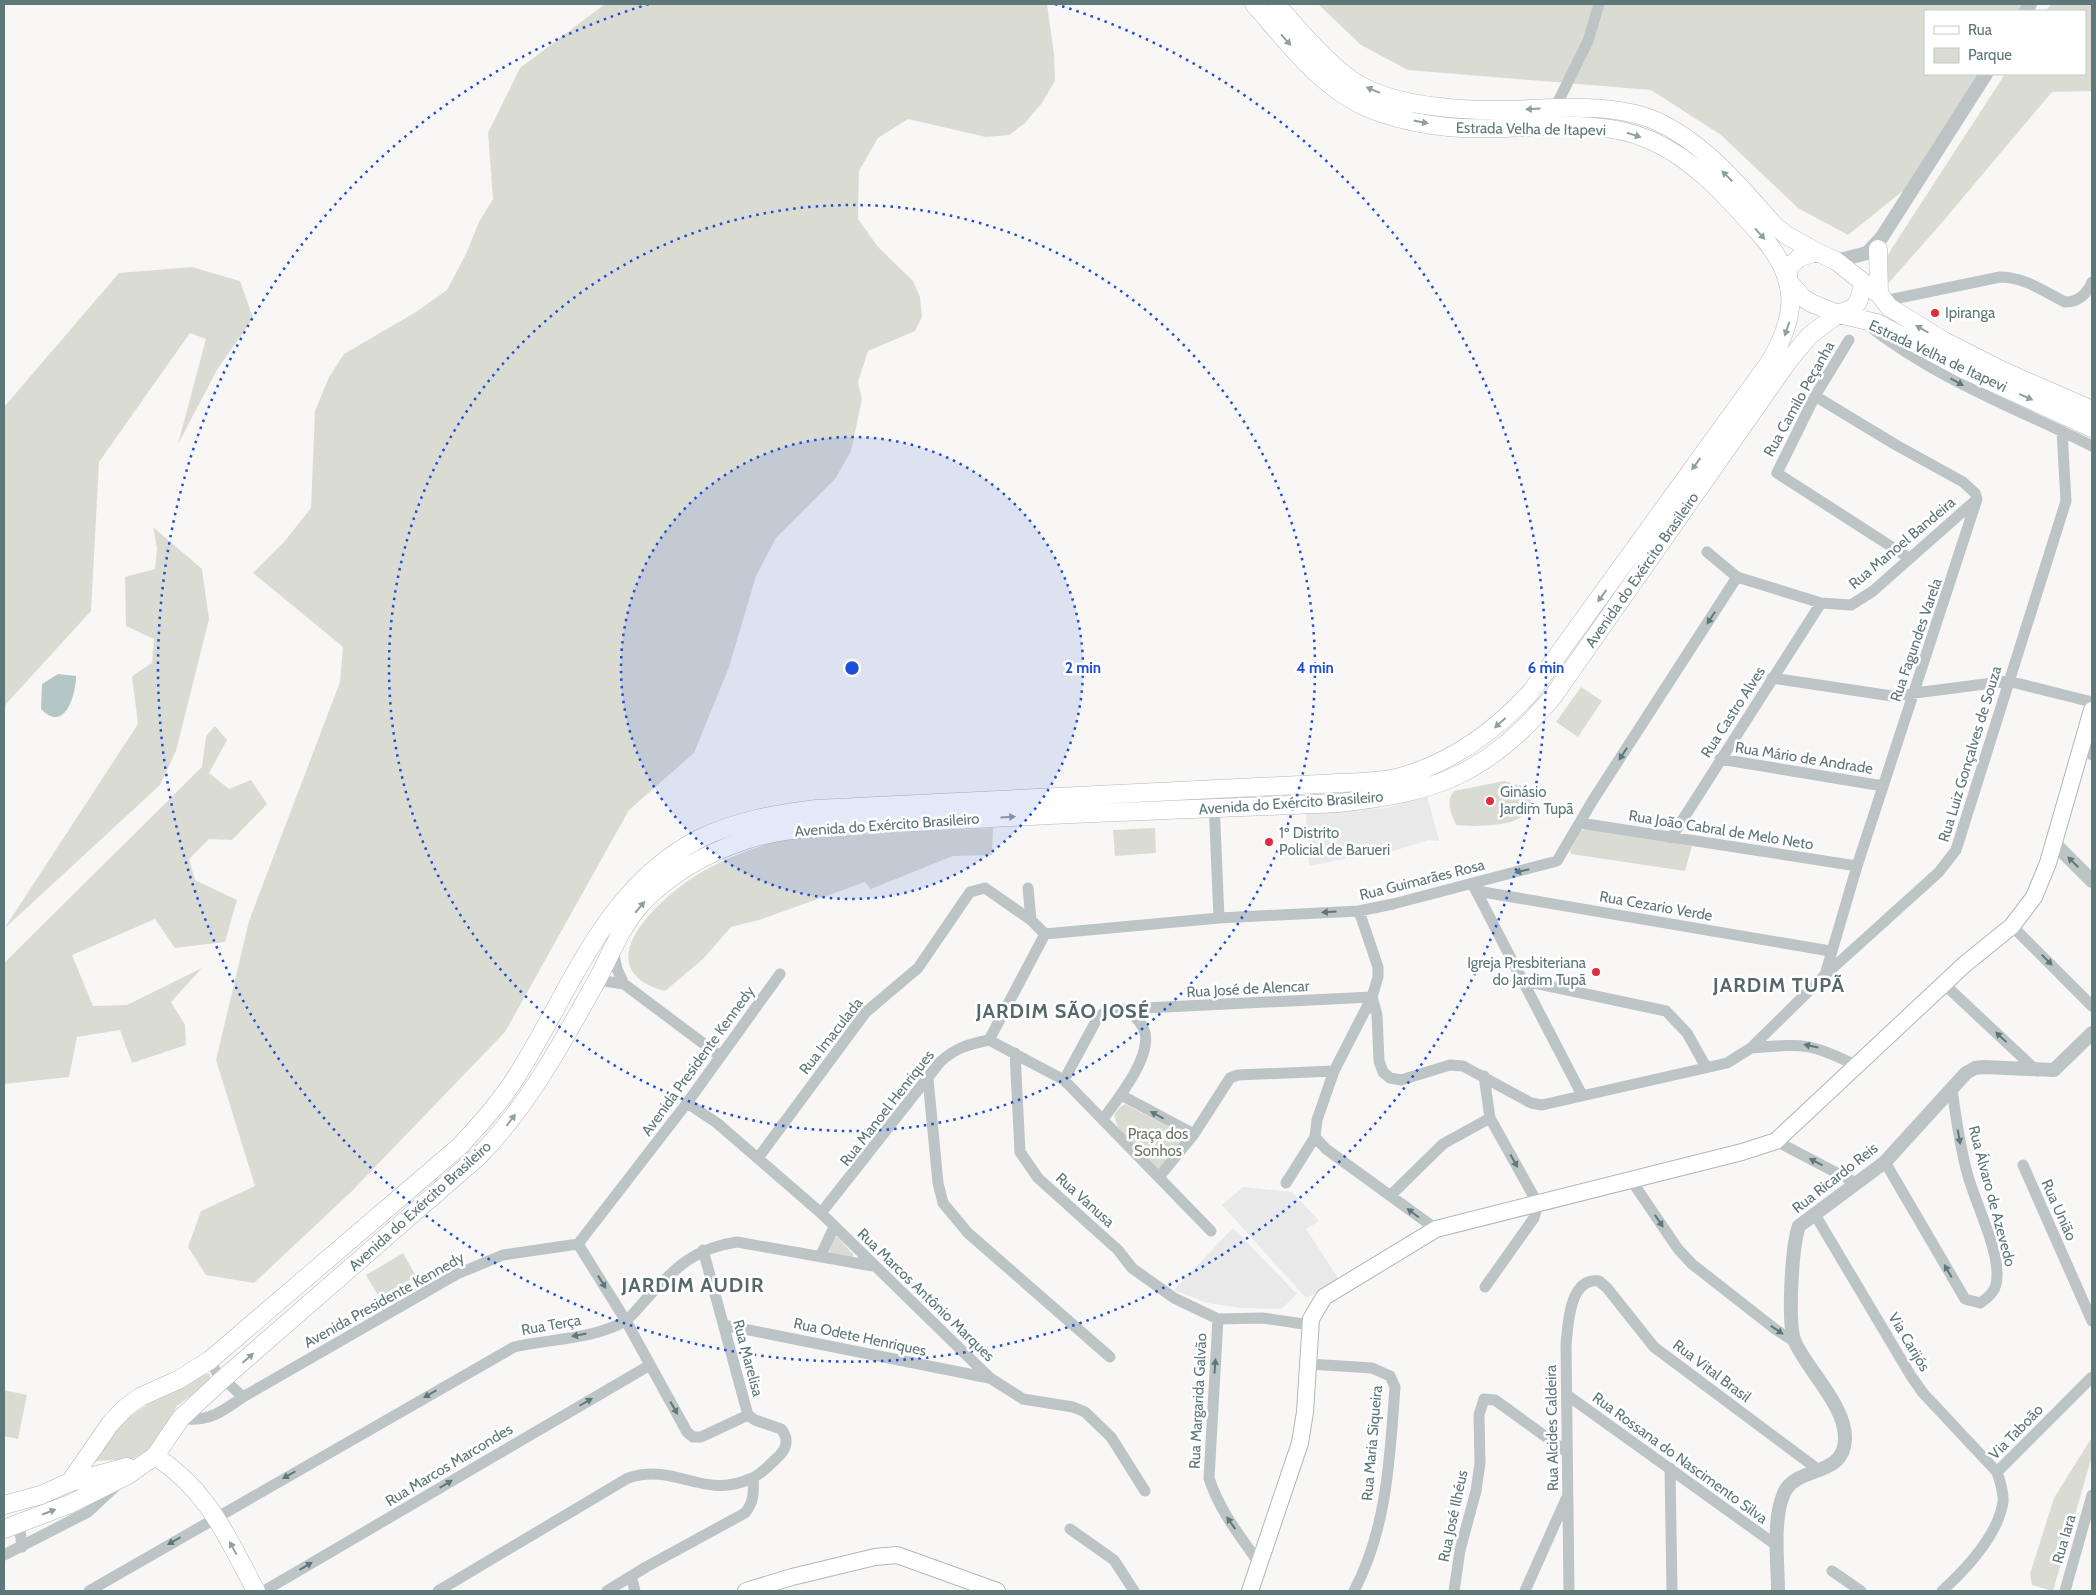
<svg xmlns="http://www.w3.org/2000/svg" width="2096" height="1595" font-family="Cabin,sans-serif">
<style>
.built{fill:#e8e9e8}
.green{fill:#dadcd4}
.water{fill:#b5c6c6}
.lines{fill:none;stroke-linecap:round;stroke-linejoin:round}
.secondary-casing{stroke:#aeb9ba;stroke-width:18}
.primary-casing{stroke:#b0b8b9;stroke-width:19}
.minor{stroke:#bcc4c5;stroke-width:11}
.tertiary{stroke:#bcc4c5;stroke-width:14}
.secondary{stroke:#fff;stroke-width:16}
.primary{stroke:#fff;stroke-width:18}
.oneway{fill:#8ea0a1}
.oneway2{fill:#5e7779}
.ring{fill:none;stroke:#1d4ed8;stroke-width:2.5;stroke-dasharray:2.5 5}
.poi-dot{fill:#e02d3e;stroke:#fff;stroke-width:2}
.labels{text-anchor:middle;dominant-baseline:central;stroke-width:5;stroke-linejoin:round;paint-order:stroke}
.street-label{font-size:15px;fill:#5e7779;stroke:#fff}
.poi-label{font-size:15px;fill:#5e7779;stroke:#fff;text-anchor:start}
.park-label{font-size:15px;fill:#6d7762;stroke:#fff}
.district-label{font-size:20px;font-weight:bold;letter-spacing:1px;fill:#55686a;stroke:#fff}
.centre{fill:#1d4ed8;stroke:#fff;stroke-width:2.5}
.ring-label{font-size:15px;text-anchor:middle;font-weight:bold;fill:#1d4ed8;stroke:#fff;stroke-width:5;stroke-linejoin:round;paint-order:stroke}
</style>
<rect width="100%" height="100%" fill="#f8f7f5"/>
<path class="built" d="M1427,796L1439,841L1428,840L1380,855L1359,856L1309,866L1306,813L1387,808Z
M1243,1187L1292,1192L1319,1221L1306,1229L1340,1281L1306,1298L1222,1205Z
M1233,1228L1297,1294L1281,1309L1244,1308L1207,1303L1174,1290Z"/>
<path class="green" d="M605,4H1047L1054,54L1055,81L1042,103L1024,124L1009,135L986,137L908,119L878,138L859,171L858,219L878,247L913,281L920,297L922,317L915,331L868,351L858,382L862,399L851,451L835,479L776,538L756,576L729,667L694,753L629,810L505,1032L351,1192L254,1283L206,1275L188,1247L201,1211L255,1186L216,1060L249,921L340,682L343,647L253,573L284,542L311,508L315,411L329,377L344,354L416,312L447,290L466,254L479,222L493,199L488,133L520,68Z
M1318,4H2023L2019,11H1925V74H1981L1909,186L1848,235L1798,208L1721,135L1651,90L1408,70L1361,45Z
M2051,4H2092V91L2052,92L1939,226L1886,286L1885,261L1892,248L2005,74H2085V11H2046Z
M192,267L240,281L253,318L217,370L178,444L206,339L190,333L99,462L91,611L6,704L4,712V407L119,273Z
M153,527L202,569L209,619L176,751L160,785L4,929L138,724L132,676L152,663L154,639L126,626L125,577L155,569L157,548Z
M1581,687L1602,701L1578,737L1556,722Z
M215,726L227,740L209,773L229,789L251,780L267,804L232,840L209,839L189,859L195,880L237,900L225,942L175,948L155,919L72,955L93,1006L127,1005L202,968L171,1002L185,1025L186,1045L132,1063L120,1030L77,1037L69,1077L4,1084V963L202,767L206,736Z
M1504,781L1529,788L1532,807C1527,811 1523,817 1516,820C1502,826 1472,827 1456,825C1451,813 1445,802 1454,791Z
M993,828L992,855L953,856L871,889L865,882L759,920L731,927L703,959L665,991C577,967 670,887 711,867C735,854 762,845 789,838C807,833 830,836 849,835C897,832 945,831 993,828Z
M1155,828L1156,853L1115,856L1113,830Z
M1588,828L1692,846L1685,871L1571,854L1570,851L1581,831Z
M1125,1104L1184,1135L1185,1139L1161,1169H1157L1118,1128L1114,1115L1120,1107Z
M834,1237H837L854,1255L852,1257L829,1253Z
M403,1253L416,1276L379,1297L366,1275Z
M204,1374H210V1381L177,1406L152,1448L133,1459L96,1461C112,1413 165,1398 204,1374Z
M4,1390L27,1395L18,1439L4,1436Z
M2092,1437V1456L2053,1591L2032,1585L2030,1574L2054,1498Z"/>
<path class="water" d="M58,674L76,676C76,694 65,734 41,709L42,684Z"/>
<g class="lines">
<g class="secondary-casing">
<path id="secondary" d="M746,1591L792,1577L875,1557L897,1555L997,1591
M1250,1591L1300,1443L1305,1412L1311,1319L1324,1297L1436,1229L1742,1152L1776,1141L1965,964L2012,926L2034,897L2048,863L2092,710"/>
</g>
<g class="primary-casing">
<path id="primary" d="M1276,4C1299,30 1322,58 1350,79C1393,110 1479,112 1530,109C1569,107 1617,105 1654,120C1703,141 1740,187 1775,226L1786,235L1817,252
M1878,249L1879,294
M1864,283L1879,294L1889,307L1944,341L2001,370L2092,410
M155,1456C209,1491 227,1537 256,1591
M71,1482L127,1467
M4,1505L41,1495L70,1482L110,1424L124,1409L140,1397L178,1380L210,1360L460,1146C482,1122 504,1098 521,1069C573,985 606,887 699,839C735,821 776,814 816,809L1339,783C1357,782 1378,782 1396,778C1451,764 1494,732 1531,692L1769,363C1799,314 1799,277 1759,233C1728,198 1694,159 1650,140C1589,113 1512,134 1448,127C1426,125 1402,120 1381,113C1327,96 1290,45 1254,4
M4,1529L70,1504L128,1475L155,1456L181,1418L224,1378L479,1156C528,1106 562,1043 596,982C610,956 621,926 642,903C671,873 706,853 746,840C807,821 876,825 939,821C1072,813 1205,809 1338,803C1437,793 1486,774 1552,698L1789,360L1810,335L1838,314L1853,308L1858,302L1864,283L1836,261L1817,252L1800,257L1789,267L1788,281L1802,297L1811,303L1838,314L1877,323L1963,369L2092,428"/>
</g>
<path class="minor" d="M1555,108L1588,41L1599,4
M1884,301L2000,277C2024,277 2043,291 2065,302C2079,302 2087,294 2092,282
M1869,326C1936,379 2016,408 2092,446
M1849,340L1815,396L1777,473L1909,558
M1815,396L1896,445L1963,482L1975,493L1977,499L1857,866L1825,975
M1707,552L1737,577L1821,603L1851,605L1873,591L1977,499
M1772,678L1892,696L2008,681L2092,702
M2083,743L2092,755
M1720,759L1883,786
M1214,802L1219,918
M1580,823L1857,866
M1671,838L1821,603
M1474,887L1582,1095
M1028,888L1031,920
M1477,891L1830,951
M1359,911L1378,967V977L1372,997L1377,1015L1379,1061L1383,1072L1390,1078L1401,1080L1450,1065L1463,1066L1531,1103L1542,1105L1727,1063L1751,1048L1825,975L1939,872L1956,850L2066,501L2062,431
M2012,926L2092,1006
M1045,934L1219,918L1359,911L1393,904L1557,861L1593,800L1737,577
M613,951L617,969L624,984
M1524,981L1666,1011L1687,1033L1706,1067
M595,984L604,981L624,984L720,1056
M1944,984L2037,1071
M1372,997L1334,1071L1317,1120L1315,1137L1326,1149L1436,1229
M1125,1009L1372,997
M989,1040L1064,1080L1211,1231
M989,1040L1045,934
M1751,1048C1802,1044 1809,1042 1855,1065
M1015,1053L1020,1152L1038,1178L1118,1250L1132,1268L1174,1298L1218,1319
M1484,1076L1490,1118L1538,1204L1534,1218L1485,1287
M928,1079L938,1183L943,1203L968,1233L1110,1357
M1064,1080L1097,1019L1104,1013L1125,1009C1134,1015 1142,1022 1145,1033C1151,1058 1117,1100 1103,1119
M1121,1095L1194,1134
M687,1103L717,1123L821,1213L990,1378L1023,1399L1073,1407L1085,1412L1111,1437L1145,1491
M1776,1141L1856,1183
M758,1158L866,1012L918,968L970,892L985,888L1031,920L1045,934
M1885,1162L1965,1299L1980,1303C1991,1296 1997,1289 1997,1276C1998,1248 1976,1204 1968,1176C1960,1148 1956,1119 1952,1089
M2023,1165L2092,1321
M1159,1177L1194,1134L1230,1078L1238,1075L1334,1071
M1631,1180L1678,1249L1692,1264L1775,1329L1795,1342
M1286,1183L1315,1137
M1390,1196L1443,1144L1490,1118
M821,1213L940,1062C955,1048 969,1044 989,1040
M1814,1213L1911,1376L1923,1393L1997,1472
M578,1244L626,1321L687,1432L693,1437H701L748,1415
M703,1250L748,1415
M821,1255L834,1227
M724,1325L989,1378
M210,1360L217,1373L243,1397
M1309,1364L1372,1368L1390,1376L1395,1387C1390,1457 1387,1529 1354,1591
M1567,1395L1776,1545
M181,1418C207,1423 222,1412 243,1397L457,1274L503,1255L578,1244L687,1103L780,974
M1670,1468L1672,1591
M19,1523L22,1547
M1070,1529L1114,1560L1134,1591
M4,1555L88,1512L118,1484
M1259,1563C1240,1536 1219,1510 1209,1478L1218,1319L1263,1318L1310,1325
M1832,1571L1861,1591
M631,1576L635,1591
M89,1591L514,1347C548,1339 595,1339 625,1321C634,1315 641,1304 649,1296C676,1267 695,1248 737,1242L873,1266
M264,1591L650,1365
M438,1591L628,1478C675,1462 704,1501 752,1478C762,1474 771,1463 779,1456C787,1448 789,1438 781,1429L755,1420L748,1415
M607,1591L646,1567L745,1513C754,1502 754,1492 753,1478
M1454,1591L1460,1550L1476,1491L1480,1463L1479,1415L1484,1399L1495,1400L1567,1452
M1525,1591L1566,1499
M1569,1591L1566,1345C1568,1325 1569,1277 1599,1281L1607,1288L1654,1347L1820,1471
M1942,1591C1965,1570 1998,1535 2003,1502C2004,1493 2000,1481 1997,1472L2092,1377
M2065,1591L2092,1495"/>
<path class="tertiary" d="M2026,11L2030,4
M1836,261L1867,253L1882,237L1986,74
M2054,843L2092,881
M1778,1591C1778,1563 1772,1520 1784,1493C1797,1465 1844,1478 1845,1439C1846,1406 1808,1371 1795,1342C1787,1324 1792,1245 1799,1226L1885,1162L1966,1073L1975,1068L1983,1067L2054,1070L2092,1033"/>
<use href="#secondary" class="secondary"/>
<use href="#primary" class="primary"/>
</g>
<defs><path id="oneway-solid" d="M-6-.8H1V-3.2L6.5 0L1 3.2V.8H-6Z" transform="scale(1.25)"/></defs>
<g class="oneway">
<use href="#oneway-solid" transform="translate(1286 40) rotate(48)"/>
<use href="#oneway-solid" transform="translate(1373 90) rotate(-157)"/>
<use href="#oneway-solid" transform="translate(1533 109) rotate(177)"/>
<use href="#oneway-solid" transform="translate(1421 122) rotate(11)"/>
<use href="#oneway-solid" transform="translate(1634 135) rotate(18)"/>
<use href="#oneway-solid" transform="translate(1727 176) rotate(-135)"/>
<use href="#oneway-solid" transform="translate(1760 234) rotate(48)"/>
<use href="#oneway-solid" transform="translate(1787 329) rotate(109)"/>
<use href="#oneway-solid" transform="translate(1922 329) rotate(-150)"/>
<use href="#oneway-solid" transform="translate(2026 397) rotate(24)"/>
<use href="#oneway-solid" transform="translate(1696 464) rotate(126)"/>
<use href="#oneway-solid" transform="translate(1602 596) rotate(126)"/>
<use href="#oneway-solid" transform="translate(1500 723) rotate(138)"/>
<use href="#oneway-solid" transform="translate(1008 817) rotate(-3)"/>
<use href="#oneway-solid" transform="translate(640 907) rotate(-50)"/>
<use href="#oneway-solid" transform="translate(511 1120) rotate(-53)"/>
<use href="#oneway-solid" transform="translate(248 1358) rotate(-41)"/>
<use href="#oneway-solid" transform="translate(49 1512) rotate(-21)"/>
<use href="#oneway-solid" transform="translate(233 1548) rotate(-118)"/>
</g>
<g class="oneway2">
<use href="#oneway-solid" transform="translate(1957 382) rotate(29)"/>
<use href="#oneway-solid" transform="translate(1711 618) rotate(123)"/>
<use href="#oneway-solid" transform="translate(1623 754) rotate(123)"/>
<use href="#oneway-solid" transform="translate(2073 862) rotate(-135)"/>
<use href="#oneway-solid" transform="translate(1522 871) rotate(167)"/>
<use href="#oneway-solid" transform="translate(1329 912) rotate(177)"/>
<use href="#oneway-solid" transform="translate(2047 960) rotate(45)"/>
<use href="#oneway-solid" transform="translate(2001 1037) rotate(-137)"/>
<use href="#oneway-solid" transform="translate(1811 1046) rotate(-168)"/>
<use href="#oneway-solid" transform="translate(1157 1115) rotate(-152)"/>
<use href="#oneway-solid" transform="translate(1959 1137) rotate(80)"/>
<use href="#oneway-solid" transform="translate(1514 1161) rotate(61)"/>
<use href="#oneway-solid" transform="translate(1816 1162) rotate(-153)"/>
<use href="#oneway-solid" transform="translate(1413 1213) rotate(-143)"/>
<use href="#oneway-solid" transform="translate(1659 1221) rotate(56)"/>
<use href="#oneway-solid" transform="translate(1948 1271) rotate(-120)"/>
<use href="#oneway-solid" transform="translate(602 1282) rotate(58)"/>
<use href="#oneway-solid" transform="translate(1777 1330) rotate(34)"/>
<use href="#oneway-solid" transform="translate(579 1335) rotate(169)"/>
<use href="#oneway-solid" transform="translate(1215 1366) rotate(-86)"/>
<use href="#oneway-solid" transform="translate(430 1394) rotate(150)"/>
<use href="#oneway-solid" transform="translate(586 1402) rotate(-30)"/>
<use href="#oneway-solid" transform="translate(674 1408) rotate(60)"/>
<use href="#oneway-solid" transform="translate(289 1475) rotate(150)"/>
<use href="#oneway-solid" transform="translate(446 1484) rotate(-31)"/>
<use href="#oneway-solid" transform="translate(1231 1523) rotate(-125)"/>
<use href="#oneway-solid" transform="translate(174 1541) rotate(150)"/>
<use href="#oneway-solid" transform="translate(306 1566) rotate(-31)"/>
</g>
<circle cx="852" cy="668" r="231" fill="#1d4ed8" fill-opacity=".12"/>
<g class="ring">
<circle cx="852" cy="668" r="231"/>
<circle cx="852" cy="668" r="463"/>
<path d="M1055 4A694 694 0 1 1 649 4"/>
</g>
<g class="poi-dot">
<circle cx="1935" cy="313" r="5"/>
<circle cx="1490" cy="801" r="5"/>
<circle cx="1269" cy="842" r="5"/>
<circle cx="1596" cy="972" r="5"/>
</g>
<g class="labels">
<g class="street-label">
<text transform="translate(1531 129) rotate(1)">Estrada Velha de Itapevi</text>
<text transform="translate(1938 356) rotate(25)">Estrada Velha de Itapevi</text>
<text transform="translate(1799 399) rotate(-61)">Rua Camilo Peçanha</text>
<text transform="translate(1902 543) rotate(-40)">Rua Manoel Bandeira</text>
<text transform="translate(1642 570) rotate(-55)">Avenida do Exército Brasileiro</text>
<text transform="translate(1916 640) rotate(-71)">Rua Fagundes Varela</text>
<text transform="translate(1733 712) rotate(-57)">Rua Castro Alves</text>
<text transform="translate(1970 754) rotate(-73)">Rua Luiz Gonçalves de Souza</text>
<text transform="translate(1804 758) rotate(9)">Rua Mário de Andrade</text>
<text transform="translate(1291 803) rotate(-4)">Avenida do Exército Brasileiro</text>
<text transform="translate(887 825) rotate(-4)">Avenida do Exército Brasileiro</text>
<text transform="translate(1721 830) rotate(9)">Rua João Cabral de Melo Neto</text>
<text transform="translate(1422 880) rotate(-14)">Rua Guimarães Rosa</text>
<text transform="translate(1656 906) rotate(10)">Rua Cezario Verde</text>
<text transform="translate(1248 989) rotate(-3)">Rua José de Alencar</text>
<text transform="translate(831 1036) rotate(-52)">Rua Imaculada</text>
<text transform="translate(698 1061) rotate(-54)">Avenida Presidente Kennedy</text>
<text transform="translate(887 1108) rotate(-52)">Rua Manoel Henriques</text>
<text transform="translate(1835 1178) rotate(-38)">Rua Ricardo Reis</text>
<text transform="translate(1992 1196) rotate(75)">Rua Álvaro de Azevedo</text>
<text transform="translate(1085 1200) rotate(42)">Rua Vanusa</text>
<text transform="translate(420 1206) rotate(-42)">Avenida do Exército Brasileiro</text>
<text transform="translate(2059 1210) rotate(66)">Rua União</text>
<text transform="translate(926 1295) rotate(44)">Rua Marcos Antônio Marques</text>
<text transform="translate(384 1300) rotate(-29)">Avenida Presidente Kennedy</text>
<text transform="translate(551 1325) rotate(-10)">Rua Terça</text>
<text transform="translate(860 1337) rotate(12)">Rua Odete Henriques</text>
<text transform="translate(1909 1342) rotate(59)">Via Carijós</text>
<text transform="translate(748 1358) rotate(75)">Rua Marelisa</text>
<text transform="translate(1712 1371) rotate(37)">Rua Vital Brasil</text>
<text transform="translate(1198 1401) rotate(-87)">Rua Margarida Galvão</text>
<text transform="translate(1552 1428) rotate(-91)">Rua Alcides Caldeira</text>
<text transform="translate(2016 1432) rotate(-46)">Via Taboão</text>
<text transform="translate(1372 1443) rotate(-85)">Rua Maria Siqueira</text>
<text transform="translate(1680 1458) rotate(36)">Rua Rossana do Nascimento Silva</text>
<text transform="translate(449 1465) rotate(-31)">Rua Marcos Marcondes</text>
<text transform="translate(1453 1516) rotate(-78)">Rua José Ilhéus</text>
<text transform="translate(2064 1539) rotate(-74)">Rua Iara</text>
</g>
<g class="poi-label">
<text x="1945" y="313">Ipiranga</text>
<text x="1500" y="792">Ginásio<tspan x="1500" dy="17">Jardim Tupã</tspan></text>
<text x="1279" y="833">1º Distrito<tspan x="1279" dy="17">Policial de Barueri</tspan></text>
<text x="1586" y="963" text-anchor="end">Igreja Presbiteriana<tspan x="1586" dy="17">do Jardim Tupã</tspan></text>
</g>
<g class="park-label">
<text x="1158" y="1134">Praça dos<tspan x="1158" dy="17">Sonhos</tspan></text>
</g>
<g class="district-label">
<text x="1779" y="985">JARDIM TUPÃ</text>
<text x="1063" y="1011">JARDIM SÃO JOSÉ</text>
<text x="693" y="1285">JARDIM AUDIR</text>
</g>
</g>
<circle cx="852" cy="668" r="8" class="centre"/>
<g class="ring-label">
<text x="1083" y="673">2 min</text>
<text x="1315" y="673">4 min</text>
<text x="1546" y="673">6 min</text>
</g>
<rect width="2096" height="1595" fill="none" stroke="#5e7779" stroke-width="10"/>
<rect x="1924" y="10" width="162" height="65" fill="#ffffff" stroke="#bfc9c9"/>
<rect x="1934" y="26" width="25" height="8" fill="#ffffff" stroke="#bfc9c9"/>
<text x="1968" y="35" font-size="15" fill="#5e7779">Rua</text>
<rect x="1934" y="48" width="25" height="15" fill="#dadcd4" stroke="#bfc9c9"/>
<text x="1968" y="60" font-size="15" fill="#5e7779">Parque</text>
</svg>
